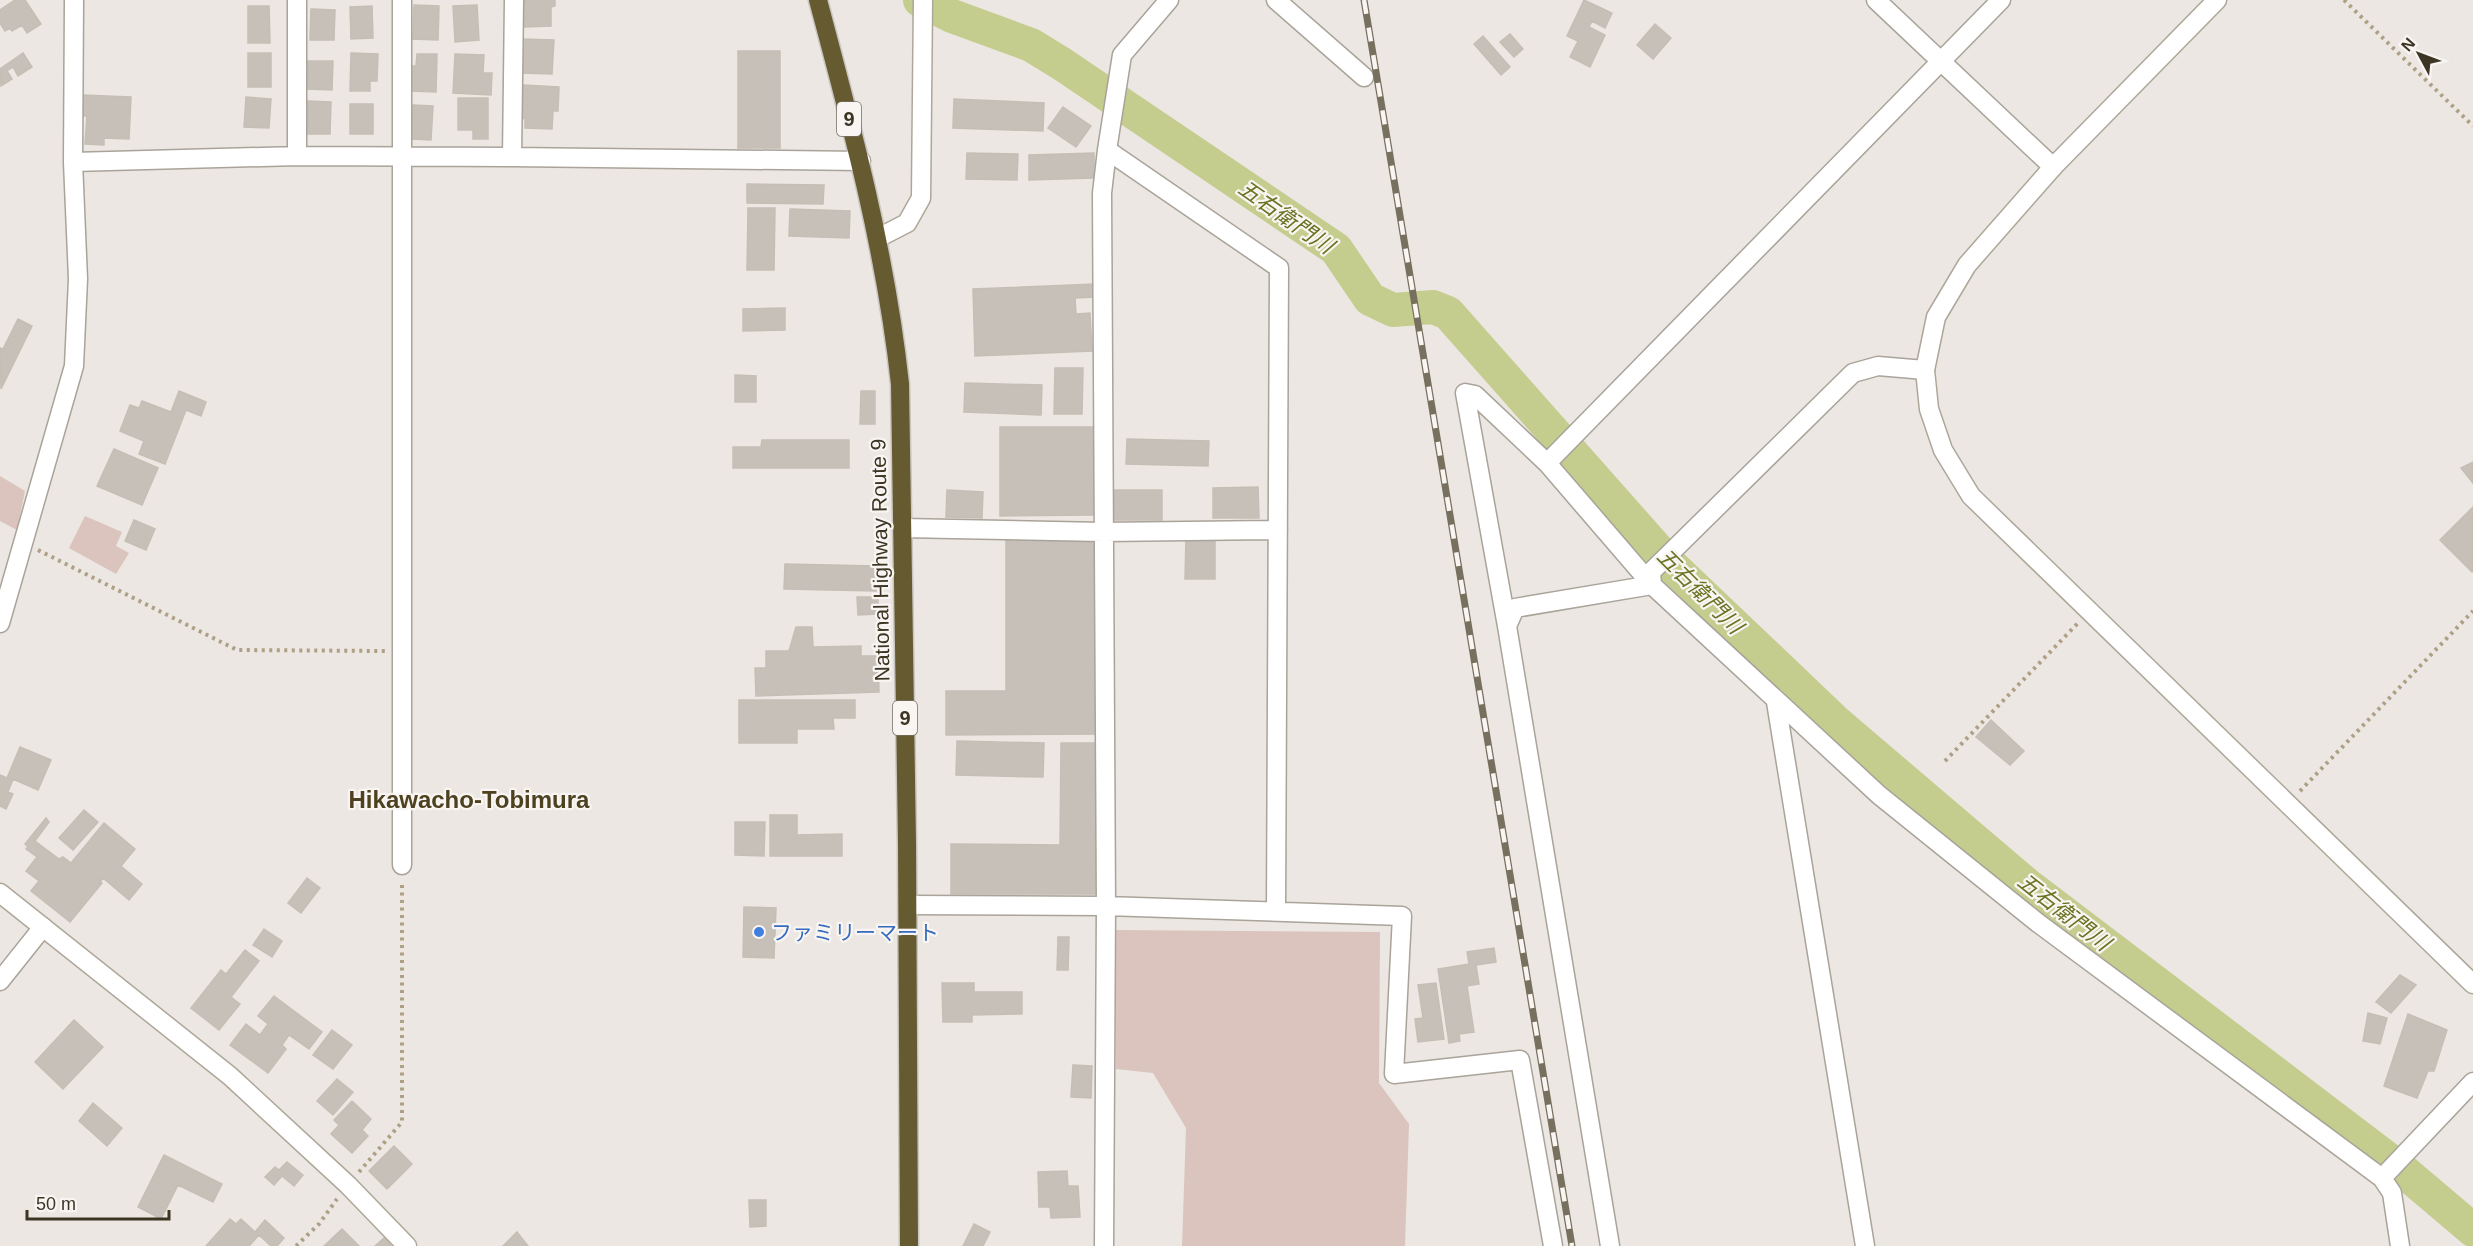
<svg xmlns="http://www.w3.org/2000/svg" width="2473" height="1246" font-family="Arial,'Noto Sans JP',sans-serif">
<style>
.green{fill:#dbc4bd}
.lines{fill:none;stroke-linecap:round;stroke-linejoin:round}
.river{stroke:#c5cd8e;stroke-width:34}
.building{fill:#c6c0b8;stroke:#c5beb5;stroke-width:1.5}
.street-casing{stroke:#a9a399;stroke-width:21}
.secondary-casing{stroke:#aea799;stroke-width:21}
.highway-casing{stroke:#c8c6c1;stroke-width:21}
.path{stroke:#ada085;stroke-width:4;stroke-dasharray:3 4.5;stroke-linecap:butt}
.street{stroke:#fff;stroke-width:18}
.secondary{stroke:#fff;stroke-width:18}
.highway{stroke:#665a31;stroke-width:18}
.rail-casing{stroke:#77705e;stroke-width:7}
.rail{stroke:#f8f5f3;stroke-width:4.5;stroke-dasharray:14;stroke-linecap:butt}
.shop-dot{fill:#3f7fe0;stroke:#f8f5f3;stroke-width:2}
.labels{text-anchor:middle;dominant-baseline:central;stroke-width:4.5;stroke-linejoin:round;paint-order:stroke}
.shield{fill:#f8f5f3;stroke:#746f61;stroke-width:1.5}
.shield-label{font-size:20px;font-weight:bold;fill:#3c3523}
.street-label{font-size:21px;fill:#3c3523;stroke:#f8f5f3}
.shop-label{font-size:21px;fill:#366cbe;stroke:#f8f5f3;text-anchor:start}
.water-label{font-size:22px;font-style:italic;fill:#687421;stroke:#f8f5f3}
.quarter-label{font-size:24px;font-weight:bold;fill:#4d4120;stroke:#f8f5f3}
</style>
<rect width="100%" height="100%" fill="#ece7e2"/>
<path class="green" d="M0,476L25,491L17,530L0,521Z
M85,516L122,532L116,546L129,553L116,574L69,548Z
M1115,930L1380,932L1379,1083L1409,1124L1405,1246H1182L1186,1128L1153,1073L1116,1069Z"/>
<g class="lines">
<path class="river" d="M920,0L952,16L1031,45L1062,64L1336,249L1370,299L1393,310L1433,307L1448,313L1671,565L1837,723L2026,884L2401,1169L2473,1230"/>
</g>
<path class="building" d="M15,0H25L41,24L27,33L22,25L12,31L10,28L5,31L0,23V10Z
M524,0H555V6L551,7V26L524,27Z
M1584,0L1612,13L1605,28L1592,21L1589,27L1605,35L1590,67L1570,57L1578,41L1567,36Z
M414,5L439,6L438,40L413,39Z
M477,5L479,40L455,42L453,6Z
M248,6H269L270,43H248Z
M372,6L373,38L351,39L350,7Z
M311,9L335,10L334,40H310Z
M1655,24L1671,38L1653,59L1637,45Z
M1510,34L1523,49L1514,57L1500,42Z
M1483,36L1510,67L1501,75L1474,44Z
M521,39L554,40L552,74L520,73Z
M738,51H780V148H738Z
M23,53L32,67L18,76L13,67L7,71L12,79L1,86L0,69Z
M248,53H271V87H248Z
M351,53L378,54L377,81H370V91H350Z
M417,54H437L436,92L410,91L411,66H416Z
M455,54L484,55L483,73H492L491,95L453,93Z
M308,61H333L332,90L307,89Z
M523,85L559,87L558,111H553L552,129L525,128V119L522,118Z
M82,95L131,97L129,139L104,138V145L85,144L87,116H81Z
M246,97L271,99L269,128L244,127Z
M458,98H488V139H473V130H458Z
M954,99L1044,103L1043,131L953,128Z
M308,101L331,102L330,134H307Z
M350,104H373V134H350Z
M413,105L433,106L431,140L411,139Z
M1063,107L1091,126L1076,147L1048,128Z
M967,153L1018,154L1017,180L966,179Z
M1094,153V178L1029,180V155Z
M747,184L824,185L823,204L747,203Z
M748,208H775L774,270H747Z
M790,209L850,211L849,238L789,236Z
M1095,284V297L1075,298L1076,314L1090,313L1092,351L975,356L973,289Z
M785,308V330L743,331V309Z
M18,319L32,326L1,389L0,348L3,349Z
M1055,368H1083L1082,414H1054Z
M735,375L756,376V402H735Z
M965,383L1042,385L1041,415L964,412Z
M179,391L206,402L201,416L186,410L165,464L139,454L144,441L120,431L130,405L139,408L142,401L171,412Z
M861,391H875V424H860Z
M1000,427H1094V515L1000,516Z
M1127,439L1209,441L1208,466L1126,464Z
M762,440H849V468H733V447H761Z
M114,449L158,468L142,505L97,486Z
M2473,462V483L2461,468Z
M1258,487L1259,518H1213V488Z
M947,490L983,492L982,518L946,517Z
M1113,490H1162V520H1113Z
M2473,507V571L2472,572L2440,540Z
M134,520L155,529L146,550L125,541Z
M1006,535H1098V734L946,735V691H1006Z
M1186,538H1215V579H1185Z
M785,564L877,566L876,591L784,589Z
M857,597H878V614L858,615Z
M796,627H812L813,647L861,646V656H878L879,692L756,696L755,668H766V651H789Z
M739,700H855V718H833L834,729H797V743H739Z
M1991,720L2024,751L2010,765L1976,737Z
M957,741L1044,743L1043,777L956,775Z
M1061,743H1096L1095,894H951V844L1060,845Z
M20,747L51,760L38,790L13,779L8,792L13,794L6,809L0,806V775L7,778Z
M84,810L98,822L73,850L59,838Z
M770,815H797V835L842,834V856H770Z
M46,818L49,822L35,841L59,859L63,857L71,863L104,823L135,849L121,866L142,884L129,900L103,878L100,882L95,877L102,883L70,922L31,891L39,881L26,871L37,857L26,849L28,847L25,844Z
M735,822H765L764,856L735,855Z
M307,878L320,888L301,913L288,903Z
M744,907L776,908L774,958L743,957Z
M264,929L282,941L272,957L253,945Z
M1058,937H1069L1068,970H1057Z
M1494,948L1496,962L1476,965L1479,984L1467,986L1474,1032L1459,1034L1460,1041L1449,1043L1438,969L1469,964L1467,952Z
M245,950L259,961L231,997L240,1004L219,1030L191,1008L221,970L226,974Z
M2400,975L2416,985L2391,1013L2376,1002Z
M942,983H974V992H1022V1014L972,1015V1022H943Z
M1436,983L1444,1039L1418,1042L1415,1019L1423,1018L1418,985Z
M274,996L322,1032L309,1049L289,1035L282,1045L286,1049L268,1073L230,1045L246,1024L260,1035L268,1024L258,1016Z
M2368,1013L2387,1018L2380,1044L2363,1041Z
M2408,1014L2447,1030L2434,1071H2428L2417,1098L2384,1086Z
M74,1020L103,1047L63,1089L35,1062Z
M332,1030L352,1045L333,1069L313,1055Z
M1073,1065L1092,1066L1091,1098L1071,1097Z
M337,1079L353,1092L333,1115L317,1101Z
M352,1101L371,1119L362,1130L368,1136L352,1153L331,1134L339,1125L334,1120Z
M93,1103L122,1128L107,1146L79,1121Z
M394,1146L412,1164L387,1189L369,1171Z
M164,1155L222,1184L213,1202L178,1185L161,1219L138,1207Z
M287,1162L303,1175L294,1186L282,1176L274,1185L265,1177L275,1167L279,1170Z
M1067,1171L1068,1186H1078L1080,1217L1051,1218L1050,1207H1039L1038,1172Z
M749,1200H766V1226L750,1227Z
M230,1219L236,1224L241,1219L255,1232L265,1220L284,1238L277,1246H271L259,1235L249,1246H206Z
M974,1224L990,1232L983,1246H963Z
M342,1229L359,1246H324Z
M517,1232L528,1246H503Z
M384,1238L391,1246H375Z"/>
<g class="lines">
<g class="street-casing">
<path id="street" d="M297,0V156
M1169,0L1122,55L1107,150L1279,268L1276,911
M1276,0L1364,77
M1876,0L2053,167
M2001,0L1547,463L1652,585L1879,795L2038,923L2382,1178L2392,1193L2400,1246
M512,157L861,161
M73,162L297,156L512,157L514,0
M902,528L1103,532L1278,530
M0,623L74,366L78,279L73,162L74,0
M1507,626L1465,393L1475,395L1547,463
M1776,702L1865,1246
M402,865V0
M908,905L1106,906L1402,916L1394,1074L1520,1060L1553,1246
M0,981L43,927
M2382,1178L2473,1082
M1104,1246L1106,906L1102,193L1107,150
M1610,1246L1507,626L1515,608L1652,585L1651,572L1853,373L1878,366L1925,370"/>
</g>
<g class="secondary-casing">
<path id="secondary" d="M2217,0L2053,167L1967,265L1936,317L1925,370L1929,409L1943,450L1971,496L2473,984
M878,238L907,223L921,198L923,0
M0,893L230,1076L348,1185L407,1246"/>
</g>
<g class="highway-casing">
<path id="highway" d="M818,0C852,127 886,253 900,384L907,843L909,1246"/>
</g>
<path class="path" d="M2344,0L2473,126
M38,550L237,650L385,651
M1945,761L2078,623
M2300,791L2473,611
M359,1172L402,1122V881
M296,1246L319,1224L337,1199"/>
<use href="#street" class="street"/>
<use href="#secondary" class="secondary"/>
<use href="#highway" class="highway"/>
<g class="rail-casing">
<path id="rail" d="M1364,0L1572,1246"/>
</g>
<use href="#rail" class="rail"/>
</g>
<circle class="shop-dot" cx="759" cy="932" r="6"/>
<g class="labels">
<g class="shield">
<rect x="837" y="102" width="24" height="34" rx="4.5"/>
<rect x="893" y="701" width="24" height="34" rx="4.5"/>
</g>
<g class="shield-label">
<text x="849" y="119">9</text>
<text x="905" y="718">9</text>
</g>
<g class="street-label">
<text transform="translate(880 560) rotate(-91)">National Highway Route 9</text>
</g>
<g class="shop-label">
<text x="771" y="932">ファミリーマート</text>
</g>
<g class="water-label">
<text transform="translate(1286 217) rotate(35)">五右衛門川</text>
<text transform="translate(1700 591) rotate(45)">五右衛門川</text>
<text transform="translate(2064 912) rotate(38)">五右衛門川</text>
</g>
<g class="quarter-label">
<text x="469" y="799">Hikawacho-Tobimura</text>
</g>
</g>
<g transform="translate(2419 54) rotate(311)" stroke="#f8f5f3" stroke-width="4.5" paint-order="stroke">
<path d="M0-4.5L10 22L0 15L-10 22Z" fill="#3c3523"/>
<text y="-9" font-size="16" font-weight="bold" text-anchor="middle" fill="#3c3523">N</text>
</g>
<path d="M27 1210v9h142v-9" fill="none" stroke="#3c3523" stroke-width="3"/>
<text x="36" y="1210" font-size="18" fill="#3c3523" stroke="#f8f5f3" stroke-width="4.5" paint-order="stroke">50 m</text>
</svg>
